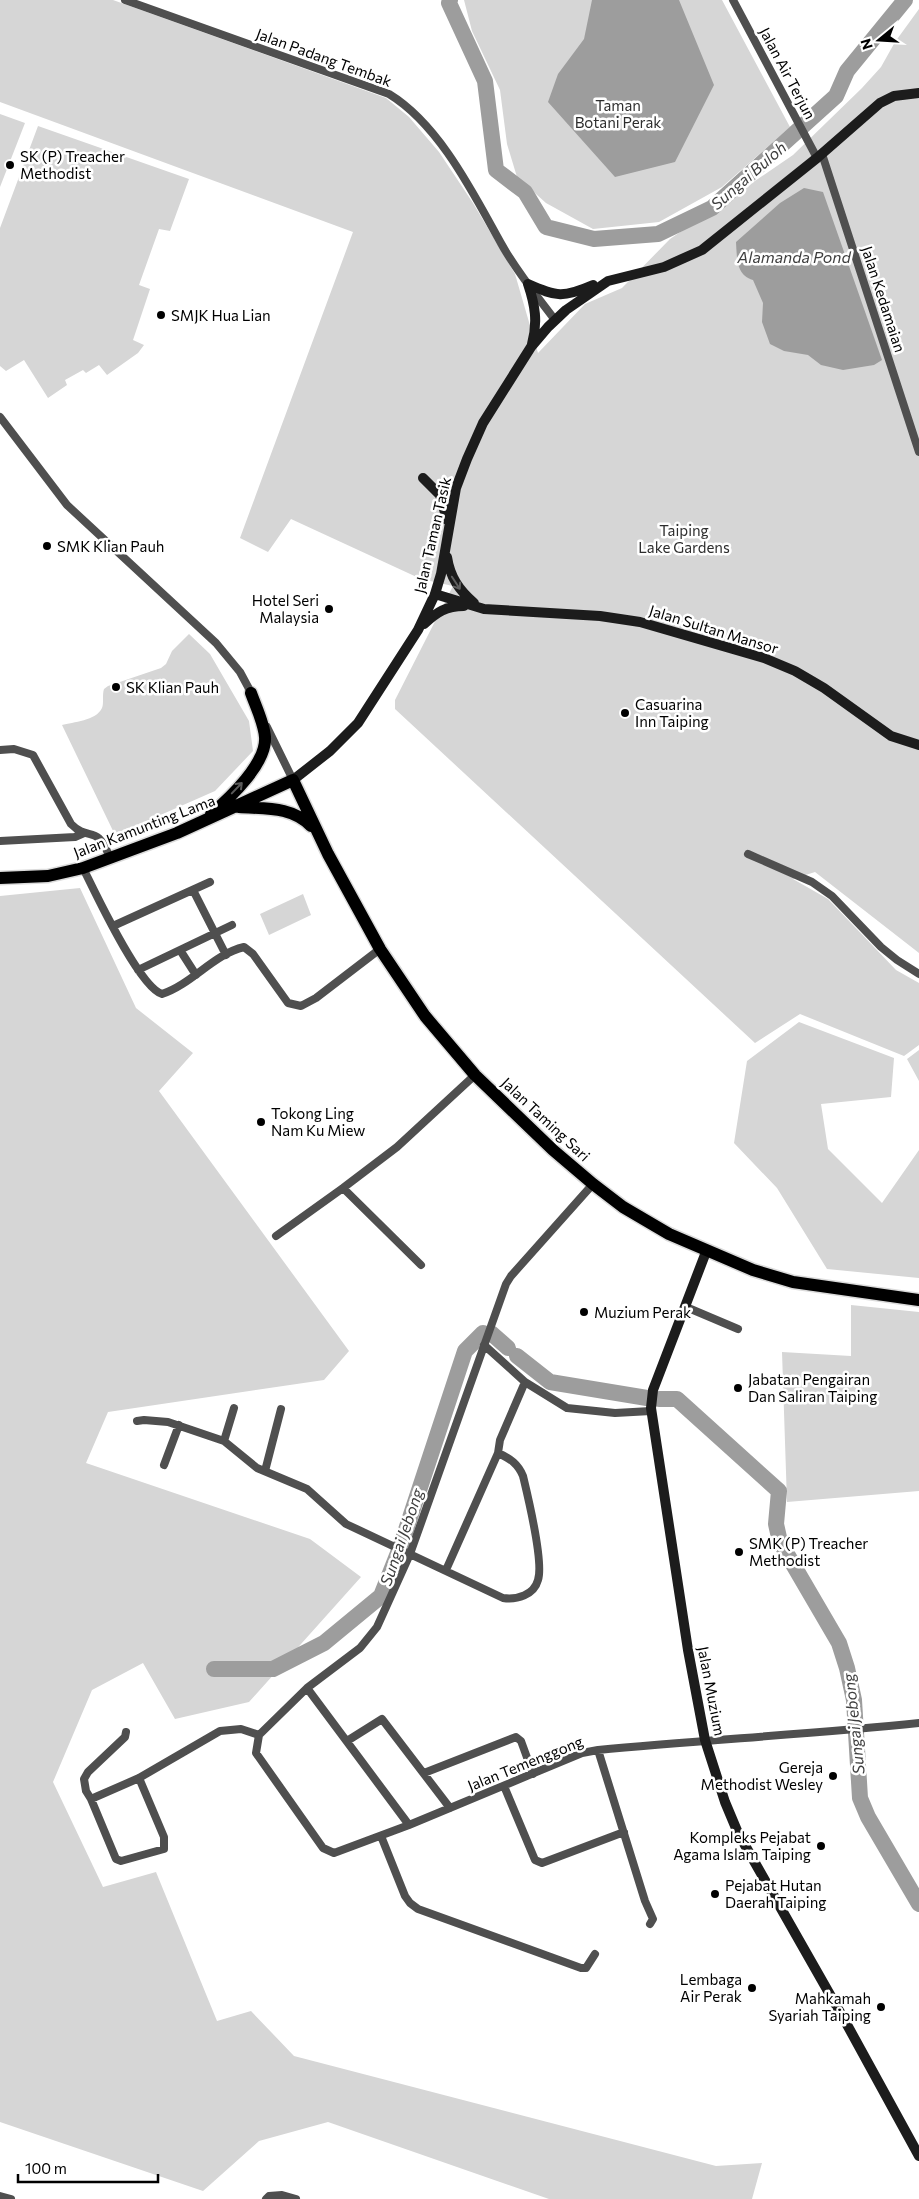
<svg xmlns="http://www.w3.org/2000/svg" width="919" height="2199" font-family="Commissioner,sans-serif">
<style>
.green{fill:#d6d6d6}
.water{fill:#9d9d9d}
.lines{fill:none;stroke-linecap:round;stroke-linejoin:round}
.river{stroke:#9d9d9d;stroke-width:16}
.primary-casing{stroke:#dbdbdb;stroke-width:15}
.street{stroke:#4f4f4f;stroke-width:8}
.secondary{stroke:#1c1c1c;stroke-width:10}
.primary{stroke:#000;stroke-width:12}
.oneway{stroke:#606060}
.oneway2{stroke:#595959}
.poi-dot{fill:#000;stroke:#fff;stroke-width:2}
.labels{text-anchor:middle;dominant-baseline:central;stroke-width:5;stroke-linejoin:round;paint-order:stroke}
.street-label{font-size:15px;fill:#000;stroke:#fff}
.park-label{font-size:15px;fill:#2d2d2d;stroke:#fff}
.poi-label{font-size:15px;fill:#000;stroke:#fff;text-anchor:start}
.water-label{font-size:16px;font-style:italic;fill:#3e3e3e;stroke:#fff}
</style>
<rect width="100%" height="100%" fill="#fff"/>
<path class="green" d="M0,0H113L386,98L409,117L439,152L473,203L515,274L538,353L585,304L622,288L670,239L793,155L862,88L881,67L895,42L919,9V953L815,872L793,879L828,899L896,970L919,983V1045L904,1056L800,1014L755,1043L395,709V700L453,586L421,579L291,519L268,552L240,538L353,232L0,102Z
M464,0H722L790,127L722,187L659,222L593,229L546,203L517,177L507,144L500,90L472,31Z
M0,114L25,123L0,187Z
M38,126L189,179L170,231L159,229L139,285L150,289L133,340L144,345L138,353L107,375L99,365L86,373L83,370L65,380L67,385L48,398L24,360L6,371L0,366V228Z
M189,634L210,654L249,721L253,751L215,791L115,835L62,725C73,722 96,721 102,708C104,703 102,695 104,689L108,686L161,668L166,664L172,651Z
M80,888L136,1008L193,1053L159,1091L349,1351L324,1380L108,1412L86,1463L310,1539L361,1577L249,1702L175,1719L143,1663L92,1690L53,1782L103,1887L156,1872L217,2021L251,2011L294,2056L716,2166L762,2163L752,2199H549L328,2122L259,2141L203,2191L0,2122V896Z
M303,894L311,915L269,935L260,914Z
M799,1022L894,1058L891,1097L821,1104L828,1149L882,1203L919,1150V1278L827,1269L777,1188L734,1143L747,1061Z
M919,1050V1081L907,1059Z
M851,1305L919,1312V1491L787,1502L782,1352L851,1356Z"/>
<path class="water" d="M592,0H679L714,85L675,162L615,177L548,102L558,74L584,39Z
M804,188L823,192L882,360L874,365L843,370L821,365L808,355L784,351L770,344L762,322L763,303L753,280C736,275 737,258 736,242L780,203Z"/>
<g class="lines">
<path class="river" d="M450,0L449,3L485,81L496,170L525,192L546,227L594,239L658,234L712,208L836,96L847,71L905,0
M491,1333L508,1348
M517,1356L550,1382L647,1398
M659,1399H677L779,1491L776,1524L780,1542L839,1643L847,1668L854,1700L860,1798L868,1817L919,1904
M214,1669H273L324,1643L381,1596L400,1548L465,1351L483,1333"/>
<g class="primary-casing">
<path id="primary" d="M239,807C265,809 291,806 311,826
M211,814C230,798 267,763 265,737C264,723 256,707 251,693
M0,878L48,876L83,868L177,833L293,780L328,854L380,949L425,1016L475,1075L553,1150L593,1184L623,1207L669,1234L753,1270L793,1282L919,1300"/>
</g>
<path class="street" d="M125,0L389,94C440,125 474,195 502,245C517,272 537,296 555,320
M733,0L817,158
M822,154L919,452
M0,417L67,505L216,643L240,672L253,696
M267,727L293,780
M0,750L14,749L33,755L71,824C90,843 96,822 110,858
M0,841L75,837L84,833
M748,854L812,882L832,896L881,947L897,960L919,974
M83,868C95,892 139,987 162,994C192,984 214,954 244,947L253,954L288,1003L301,1006L316,998L380,949
M193,890L226,955
M113,926L210,882
M180,950L196,975
M138,970L232,925
M593,1184L511,1276L506,1284L410,1554L377,1627L360,1648L307,1688L259,1735L256,1753L323,1848L334,1853L409,1825L582,1753L598,1750C705,1740 812,1734 919,1723
M343,1188L421,1265
M276,1236L343,1188L397,1147L475,1075
M686,1307L738,1329
M484,1345L525,1382L567,1408L615,1413L651,1411
M137,1421L144,1420L168,1422L224,1441L257,1468L307,1489L346,1524L503,1598C517,1600 534,1595 538,1580C544,1562 528,1497 523,1476C518,1464 511,1459 498,1453
M224,1441L234,1408
M164,1465L179,1425
M265,1471L281,1409
M446,1570L498,1453L500,1440L525,1382
M307,1688L409,1825
M347,1741L382,1719L450,1808
M598,1750L645,1901L653,1919L650,1924
M424,1773L516,1737L521,1741L533,1774
M139,1778L164,1837V1849L121,1861L116,1859L91,1799L139,1778L220,1731L241,1729L259,1735
M504,1786L535,1860L542,1863L624,1832
M91,1799L86,1791L84,1779L88,1772L125,1737L126,1732
M381,1836L405,1896L410,1903L418,1909L581,1968H586L595,1954
M0,2196L11,2199
M266,2199L269,2196L282,2195L296,2199"/>
<path class="secondary" d="M528,284C557,297 563,298 593,285
M528,284C535,305 538,322 532,344
M423,478L440,495L447,520
M447,557C450,577 459,590 474,603
M435,594L484,609L600,616L640,622L764,658L795,671L824,688L891,736L919,745
M424,624C437,612 446,606 464,606
M293,780L330,751L358,723L418,630L435,594L441,574L456,488L467,459L483,423L531,347L548,327L566,310L608,281L664,267L702,250L817,158L880,103L894,96L919,93
M706,1252L653,1390L651,1408L688,1650L705,1740L725,1802L738,1833L845,2021L919,2156"/>
<use href="#primary" class="primary"/>
</g>
<defs><path id="oneway-shaft" d="M-6 0H5M1.5-3L5.5 0L1.5 3" fill="none" stroke-width="1.6" stroke-linecap="round" stroke-linejoin="round" transform="scale(1.25)"/></defs>
<use class="oneway" href="#oneway-shaft" transform="translate(456 583) rotate(57)"/>
<use class="oneway2" href="#oneway-shaft" transform="translate(237 788) rotate(-46)"/>
<g class="poi-dot">
<circle cx="10" cy="165" r="5"/>
<circle cx="161" cy="315" r="5"/>
<circle cx="47" cy="546" r="5"/>
<circle cx="329" cy="609" r="5"/>
<circle cx="116" cy="687" r="5"/>
<circle cx="625" cy="713" r="5"/>
<circle cx="261" cy="1122" r="5"/>
<circle cx="584" cy="1312" r="5"/>
<circle cx="738" cy="1388" r="5"/>
<circle cx="739" cy="1552" r="5"/>
<circle cx="833" cy="1776" r="5"/>
<circle cx="821" cy="1846" r="5"/>
<circle cx="715" cy="1894" r="5"/>
<circle cx="752" cy="1988" r="5"/>
<circle cx="881" cy="2007" r="5"/>
</g>
<g class="labels">
<g class="street-label">
<text transform="translate(324 57) rotate(20)">Jalan Padang Tembak</text>
<text transform="translate(788 73) rotate(62)">Jalan Air Terjun</text>
<text transform="translate(884 299) rotate(72)">Jalan Kedamaian</text>
<text transform="translate(432 535) rotate(-77)">Jalan Taman Tasik</text>
<text transform="translate(714 629) rotate(17)">Jalan Sultan Mansor</text>
<text transform="translate(144 826) rotate(-21)">Jalan Kamunting Lama</text>
<text transform="translate(546 1119) rotate(43)">Jalan Taming Sari</text>
<text transform="translate(712 1691) rotate(79)">Jalan Muzium</text>
<text transform="translate(525 1763) rotate(-22)">Jalan Temenggong</text>
</g>
<g class="park-label">
<text x="618" y="105">Taman<tspan x="618" dy="17">Botani Perak</tspan></text>
<text x="684" y="530">Taiping<tspan x="684" dy="17">Lake Gardens</tspan></text>
</g>
<g class="poi-label">
<text x="20" y="156">SK (P) Treacher<tspan x="20" dy="17">Methodist</tspan></text>
<text x="171" y="315">SMJK Hua Lian</text>
<text x="57" y="546">SMK Klian Pauh</text>
<text x="319" y="600" text-anchor="end">Hotel Seri<tspan x="319" dy="17">Malaysia</tspan></text>
<text x="126" y="687">SK Klian Pauh</text>
<text x="635" y="704">Casuarina<tspan x="635" dy="17">Inn Taiping</tspan></text>
<text x="271" y="1113">Tokong Ling<tspan x="271" dy="17">Nam Ku Miew</tspan></text>
<text x="594" y="1312">Muzium Perak</text>
<text x="748" y="1379">Jabatan Pengairan<tspan x="748" dy="17">Dan Saliran Taiping</tspan></text>
<text x="749" y="1543">SMK (P) Treacher<tspan x="749" dy="17">Methodist</tspan></text>
<text x="823" y="1767" text-anchor="end">Gereja<tspan x="823" dy="17">Methodist Wesley</tspan></text>
<text x="811" y="1837" text-anchor="end">Kompleks Pejabat<tspan x="811" dy="17">Agama Islam Taiping</tspan></text>
<text x="725" y="1885">Pejabat Hutan<tspan x="725" dy="17">Daerah Taiping</tspan></text>
<text x="742" y="1979" text-anchor="end">Lembaga<tspan x="742" dy="17">Air Perak</tspan></text>
<text x="871" y="1998" text-anchor="end">Mahkamah<tspan x="871" dy="17">Syariah Taiping</tspan></text>
</g>
<g class="water-label">
<text transform="translate(748 175) rotate(-41)">Sungai Buloh</text>
<text x="794" y="256">Alamanda Pond</text>
<text transform="translate(401 1537) rotate(-71)">Sungai Jebong</text>
<text transform="translate(853 1724) rotate(-96)">Sungai Jebong</text>
</g>
</g>
<g transform="translate(879 40) rotate(252)" stroke="#ffffff" stroke-width="4" paint-order="stroke">
<path d="M0-4L9 19L0 12L-9 19Z" fill="#000000"/>
<text y="-8" font-size="14" font-weight="bold" text-anchor="middle" fill="#000000">N</text>
</g>
<path d="M18 2174v8h140v-8" fill="none" stroke="#000000" stroke-width="2.5"/>
<text x="25" y="2174" font-size="15" fill="#000000" stroke="#ffffff" stroke-width="4" paint-order="stroke">100 m</text>
</svg>
